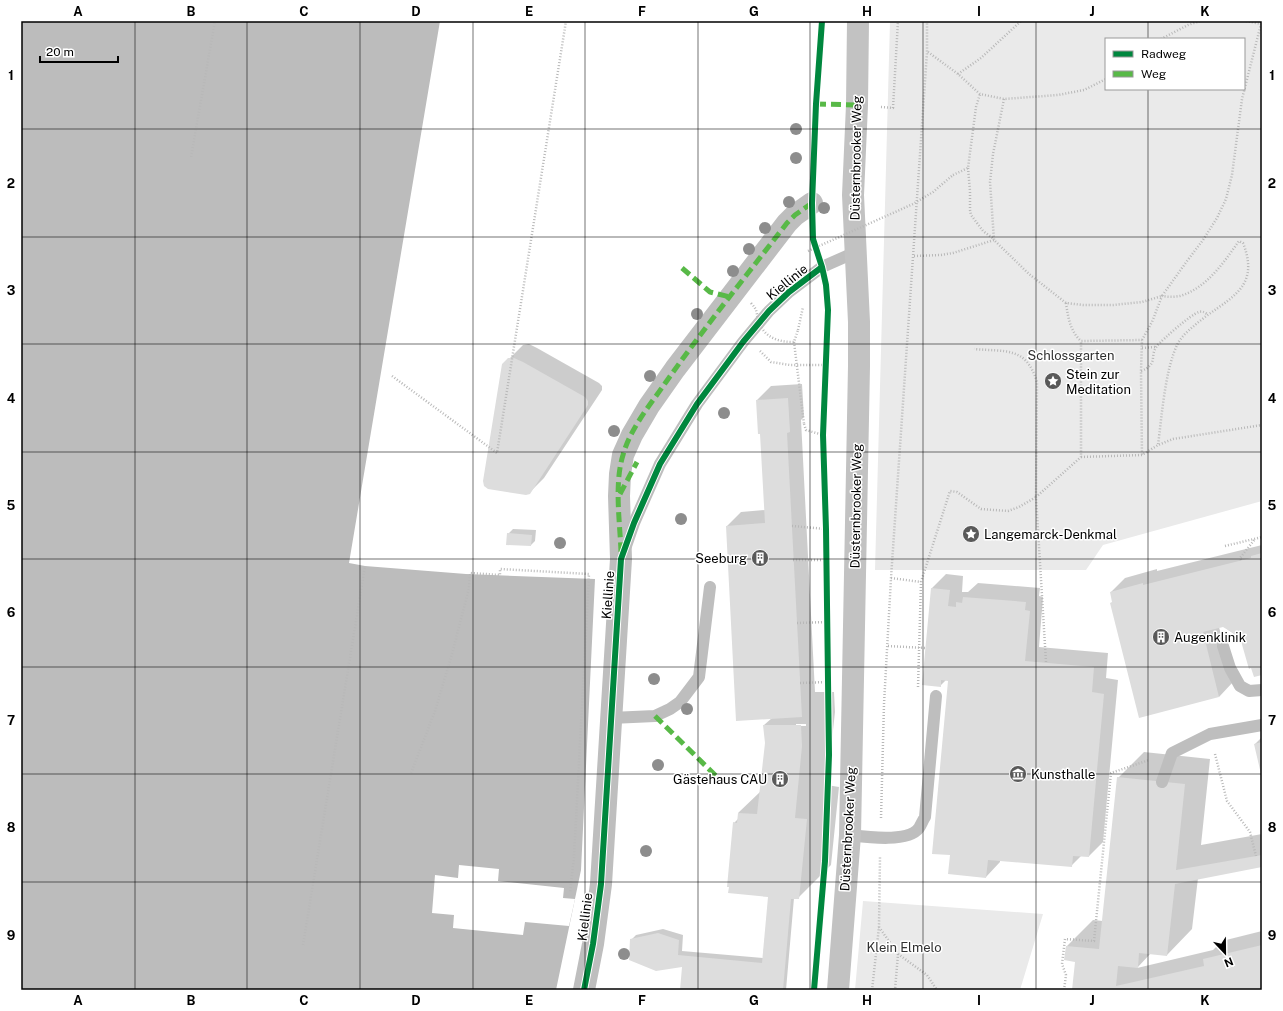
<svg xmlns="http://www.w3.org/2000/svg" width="1283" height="1011" font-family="'Public Sans',sans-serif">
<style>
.green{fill:#eaeaea;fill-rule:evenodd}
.water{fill:#bcbcbc}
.pier{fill:#fff}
.shadow{fill:#0003;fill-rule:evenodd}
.building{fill:#ddd}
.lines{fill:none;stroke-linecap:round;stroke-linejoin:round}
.path{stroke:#b8b8b8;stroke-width:2.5;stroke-dasharray:1 2;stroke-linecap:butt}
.lane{stroke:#bebebe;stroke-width:12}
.street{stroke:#bebebe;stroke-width:22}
.secondary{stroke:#c2c2c2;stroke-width:22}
.path-bridge{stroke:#b8b8b8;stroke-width:2.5;stroke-dasharray:1 2;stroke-linecap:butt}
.quiet{stroke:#58b947;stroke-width:5;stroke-dasharray:10 5;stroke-linecap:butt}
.cycleway-casing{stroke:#fff;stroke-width:8}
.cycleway{stroke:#00873e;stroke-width:6}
.tree{fill:#8d8d8d}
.grid{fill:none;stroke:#000;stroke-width:1;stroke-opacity:0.55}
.labels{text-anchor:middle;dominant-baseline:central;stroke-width:3;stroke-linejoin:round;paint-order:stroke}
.street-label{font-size:13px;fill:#000;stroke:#fff}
.park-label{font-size:13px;fill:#303030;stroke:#fff}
.poi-label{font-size:13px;fill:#000;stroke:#fff;text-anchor:start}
.neatline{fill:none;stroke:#000;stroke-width:1.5}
.grid-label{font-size:13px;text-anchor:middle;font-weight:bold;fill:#000}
</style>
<rect width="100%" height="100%" fill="#fff"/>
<path class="green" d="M890,21H1262V501L1103,545L1086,570H875ZM1106,39H1244V89H1106Z
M863,901L1043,914L1020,990H855Z"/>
<path class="water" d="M21,21H440L349,563L365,566L466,574L595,579L581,870L556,990H21Z"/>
<path class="pier" d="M459,865L499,869L498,881L564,888L563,898L575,899L569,926L525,922L523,935L453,928L454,915L432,913L435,875L458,878Z"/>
<path class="shadow" d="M529,344L537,348L599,383L602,386V390L544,478L529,493L509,359L523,345Z
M802,384L804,417L801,420L815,692H834L835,712L827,785L839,787L831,865L798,898H794L786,990H681L683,966L631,940L636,935L663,929L683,935L682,951L763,958L769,897L734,823L738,819V813L761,791L766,743L764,725L772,718L727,526L741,512L765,510L761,433L757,400L771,386ZM796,724H806V726H796Z
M513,529L536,530L535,541L531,545L508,534Z
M1262,545V674L1252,667L1242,640L1223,626L1219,627L1233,682L1219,697L1113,602L1111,592L1125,578L1157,569V571Z
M946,574L963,576L962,592H968L978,583L1040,588L1039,596L1043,597L1039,647L1108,653L1106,678L1118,680L1103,842L1089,856L1082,855L1071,866L1000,860V862L986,877L951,854L949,680H946L940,686L932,588Z
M1262,737V773L1255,744Z
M1144,752L1210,759L1201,845L1262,834V866L1198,878L1192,929L1167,955L1151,953L1137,968L1213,950L1222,941L1262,931V990H1073L1076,962L1067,946L1093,920L1103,921L1118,778Z"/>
<path class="building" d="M508,358H514L523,362L585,397L588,401V405L530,494L526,495L488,489L484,486L483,481L502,364Z
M788,398L790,432L787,433L802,717L736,721L726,526L765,523L760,434H758L756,400Z
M507,533L532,535L531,546L506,545Z
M1262,553V675L1254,677L1251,668L1249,669L1241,641L1233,633L1223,627L1203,632L1219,697L1139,718L1110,603L1112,602L1110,592L1143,583V585L1251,558V556Z
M931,588L950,590L948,606L956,607V602L962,603L963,597L1026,602L1025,610L1030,611L1025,661L1094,667L1092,692L1104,694L1089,857L1073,856L1072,867L988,860L986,878L948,874L950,855L932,854L948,681L941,680V687L922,685Z
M763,725H801L802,746L795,818L807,819L799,899H791L783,990H680L682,967L656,971L629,960L630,939L658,933L679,940L678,955L762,963L768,897L728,893L729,887H727L733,822L737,823L738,813L757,814L765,743Z
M1262,742V774H1261L1254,744Z
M1117,777L1185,784L1176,870L1262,855V867L1175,884L1167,956L1139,953L1138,968L1118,966L1116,986L1204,966L1203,959L1262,945V990H1072L1075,962L1064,960L1066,946L1099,949Z"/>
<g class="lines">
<path class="path" d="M1246,21L1261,24
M1161,39L1188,25L1200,21
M928,52L958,74L980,94L1004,99L1058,95L1084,90L1106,79
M958,74L981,58L1021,21
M1004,99L993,154L990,182L994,240L1029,274L1066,303L1083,305H1113L1142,302L1162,296L1187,261L1203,240L1217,218L1226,199L1232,175L1242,99L1261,24
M881,107L893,108L898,21
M191,157L215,21
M968,168L970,191V210L971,215L983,231L994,239
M953,175L968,168L976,107L980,94
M914,256L941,255L953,253L994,240
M1066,303C1068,317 1070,331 1081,341
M798,330L803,307
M1142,340L1152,322L1162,296C1168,297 1174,297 1180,296C1207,288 1224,262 1239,241L1243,243C1262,291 1225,299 1195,325C1189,330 1182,336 1178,343C1165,369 1162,415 1158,445
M1142,348L1155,347
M760,351L771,362L790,365H826
M1141,371C1159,364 1149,356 1157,346C1163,339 1190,315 1199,312C1202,311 1204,312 1207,314
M392,376L497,453L566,21
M804,424L806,430L823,435
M1081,457L1142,455L1158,445L1173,439L1262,425
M792,526L826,529
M1225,546L1262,537
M793,560H827
M1241,560L1240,558L1255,539
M891,578L921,582
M797,623L827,622
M888,646L925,648
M1046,662L1036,497L1081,457V341L1142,340L1141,371L1142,455
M800,683L828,682
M918,687L921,582L950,491L957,492L981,509L1008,511L1019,507L1036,497L1037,382C1026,346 1006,352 974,349
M1215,754L1227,801L1250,832L1256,856
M411,773L435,711L452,654L469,588L470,573L500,575V569L589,574L574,857L570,893
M881,818L884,704L891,578L927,52V21
M879,927L898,954L895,990
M303,945L365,566
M898,954L927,975L937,990
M872,990L879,927L880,857
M1064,990L1066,975L1062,964L1065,939L1094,941L1111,773L1149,760"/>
<path class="lane" d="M626,546L634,523L660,464L697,404L743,342L769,311L789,292L822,267L856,252
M1223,646L1230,668L1240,686L1249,691L1262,690
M611,718L655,716L670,709L680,702L699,677L710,587
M1162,782L1172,753L1210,734L1262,725
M850,835C866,837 908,843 919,828C921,825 923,820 925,817L936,696"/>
<path class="street" d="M584,990L593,944L601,884L621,559L619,496L620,474L623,455L632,435L649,406L675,369L787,223L795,215L812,203"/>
<path class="secondary" d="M838,990L850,835L859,366V322L853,195L857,105L858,21"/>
<path class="path-bridge" d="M808,251L913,204L933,192L953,175
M751,303C757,310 756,310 758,319C763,337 777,342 794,342L798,330
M794,342L804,424"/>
<path class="quiet" d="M816,104L857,105
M682,268L710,292L730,297
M620,494L637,462
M621,552C620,522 614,484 623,455C630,429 650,405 666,382C704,328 746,276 787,223L795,215L812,203
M655,716L719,779"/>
<g class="cycleway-casing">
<path id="cycleway" d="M584,990L593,944L601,884L621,559L634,523L660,464L697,404L743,342L769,311L789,292L822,267
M814,990L825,861L829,755L826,529L823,435L828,310L826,285L822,267L813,239L812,203L816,104L822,21"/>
</g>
<use href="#cycleway" class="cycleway"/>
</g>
<g class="tree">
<circle cx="796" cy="129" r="6"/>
<circle cx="796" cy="158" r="6"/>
<circle cx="789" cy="202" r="6"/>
<circle cx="824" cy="208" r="6"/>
<circle cx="765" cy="228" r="6"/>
<circle cx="749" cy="249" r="6"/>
<circle cx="733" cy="271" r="6"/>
<circle cx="697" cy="314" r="6"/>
<circle cx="650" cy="376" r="6"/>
<circle cx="724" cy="413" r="6"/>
<circle cx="614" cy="431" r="6"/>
<circle cx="681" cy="519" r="6"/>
<circle cx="560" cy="543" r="6"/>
<circle cx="654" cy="679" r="6"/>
<circle cx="687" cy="709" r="6"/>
<circle cx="658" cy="765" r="6"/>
<circle cx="646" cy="851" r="6"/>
<circle cx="624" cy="954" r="6"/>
</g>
<path class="grid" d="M135,21V990M247,21V990M360,21V990M473,21V990M585,21V990M698,21V990M810,21V990M923,21V990M1036,21V990M1148,21V39M1148,89V990M21,129H1262M21,237H1262M21,344H1262M21,452H1262M21,559H1262M21,667H1262M21,774H1262M21,882H1262"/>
<defs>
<g id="sight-disc" transform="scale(0.9)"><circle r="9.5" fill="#595959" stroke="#fff"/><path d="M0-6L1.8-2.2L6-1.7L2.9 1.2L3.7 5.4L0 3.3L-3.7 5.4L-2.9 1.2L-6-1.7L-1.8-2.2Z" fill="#fff"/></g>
<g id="building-disc" transform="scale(0.9)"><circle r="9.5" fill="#595959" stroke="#fff"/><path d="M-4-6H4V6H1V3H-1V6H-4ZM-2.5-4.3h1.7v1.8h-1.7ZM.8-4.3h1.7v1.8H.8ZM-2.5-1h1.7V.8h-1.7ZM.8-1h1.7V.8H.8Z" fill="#fff"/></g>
<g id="museum-disc" transform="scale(0.9)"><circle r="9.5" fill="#595959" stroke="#fff"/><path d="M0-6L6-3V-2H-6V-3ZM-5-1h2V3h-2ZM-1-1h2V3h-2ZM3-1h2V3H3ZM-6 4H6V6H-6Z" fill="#fff"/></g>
</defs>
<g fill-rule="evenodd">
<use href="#sight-disc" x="1053" y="381"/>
<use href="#sight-disc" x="971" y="534"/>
<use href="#building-disc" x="760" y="558"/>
<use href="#building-disc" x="1161" y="637"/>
<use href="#museum-disc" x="1018" y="774"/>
<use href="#building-disc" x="780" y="779"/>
</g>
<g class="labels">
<g class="street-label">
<text transform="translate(856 158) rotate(-89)">Düsternbrooker Weg</text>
<text transform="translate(787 282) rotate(-39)">Kiellinie</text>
<text transform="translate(856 506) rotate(-89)">Düsternbrooker Weg</text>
<text transform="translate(608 595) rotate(-86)">Kiellinie</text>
<text transform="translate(848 829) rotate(-87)">Düsternbrooker Weg</text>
<text transform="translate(585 917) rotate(-83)">Kiellinie</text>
</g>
<g class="park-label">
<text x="1071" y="355">Schlossgarten</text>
<text x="904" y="947">Klein Elmelo</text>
</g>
<g class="poi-label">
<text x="1066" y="374">Stein zur<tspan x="1066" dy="15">Meditation</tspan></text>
<text x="984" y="534">Langemarck-Denkmal</text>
<text x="747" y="558" text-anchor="end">Seeburg</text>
<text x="1174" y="637">Augenklinik</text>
<text x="1031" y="774">Kunsthalle</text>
<text x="767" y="779" text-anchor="end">Gästehaus CAU</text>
</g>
</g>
<rect width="1283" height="1011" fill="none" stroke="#ffffff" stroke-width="44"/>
<rect x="1105" y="38" width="140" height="52" fill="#ffffff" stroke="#999999"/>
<rect x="1113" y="51" width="20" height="6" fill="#00873e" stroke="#999999"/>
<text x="1141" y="58" font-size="12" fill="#000000">Radweg</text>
<rect x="1113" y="71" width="20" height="6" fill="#58b947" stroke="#999999"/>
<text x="1141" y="78" font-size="12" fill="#000000">Weg</text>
<g transform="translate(1225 953) rotate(158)" stroke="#ffffff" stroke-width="3" paint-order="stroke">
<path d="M0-3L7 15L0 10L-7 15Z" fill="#000000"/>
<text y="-6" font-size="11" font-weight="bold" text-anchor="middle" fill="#000000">N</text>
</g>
<path d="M40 56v6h78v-6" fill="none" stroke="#000000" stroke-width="2"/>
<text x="46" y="56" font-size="12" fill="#000000" stroke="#ffffff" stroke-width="3" paint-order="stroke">20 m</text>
<rect x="22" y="22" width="1239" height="967" class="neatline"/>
<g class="grid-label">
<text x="78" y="16">A</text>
<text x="191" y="16">B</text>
<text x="304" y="16">C</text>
<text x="416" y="16">D</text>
<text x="529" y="16">E</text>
<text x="642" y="16">F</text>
<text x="754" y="16">G</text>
<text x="867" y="16">H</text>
<text x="979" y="16">I</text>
<text x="1092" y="16">J</text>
<text x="1205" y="16">K</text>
<text x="11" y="80">1</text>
<text x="1272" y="80">1</text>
<text x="11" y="188">2</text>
<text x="1272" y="188">2</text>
<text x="11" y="295">3</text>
<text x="1272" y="295">3</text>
<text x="11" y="403">4</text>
<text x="1272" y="403">4</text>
<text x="11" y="510">5</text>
<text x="1272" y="510">5</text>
<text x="11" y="617">6</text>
<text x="1272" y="617">6</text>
<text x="11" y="725">7</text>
<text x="1272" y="725">7</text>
<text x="11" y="832">8</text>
<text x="1272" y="832">8</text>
<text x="11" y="940">9</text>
<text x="1272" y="940">9</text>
<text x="78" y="1005">A</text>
<text x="191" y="1005">B</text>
<text x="304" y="1005">C</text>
<text x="416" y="1005">D</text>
<text x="529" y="1005">E</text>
<text x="642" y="1005">F</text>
<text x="754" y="1005">G</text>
<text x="867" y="1005">H</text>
<text x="979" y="1005">I</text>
<text x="1092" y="1005">J</text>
<text x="1205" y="1005">K</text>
</g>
</svg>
